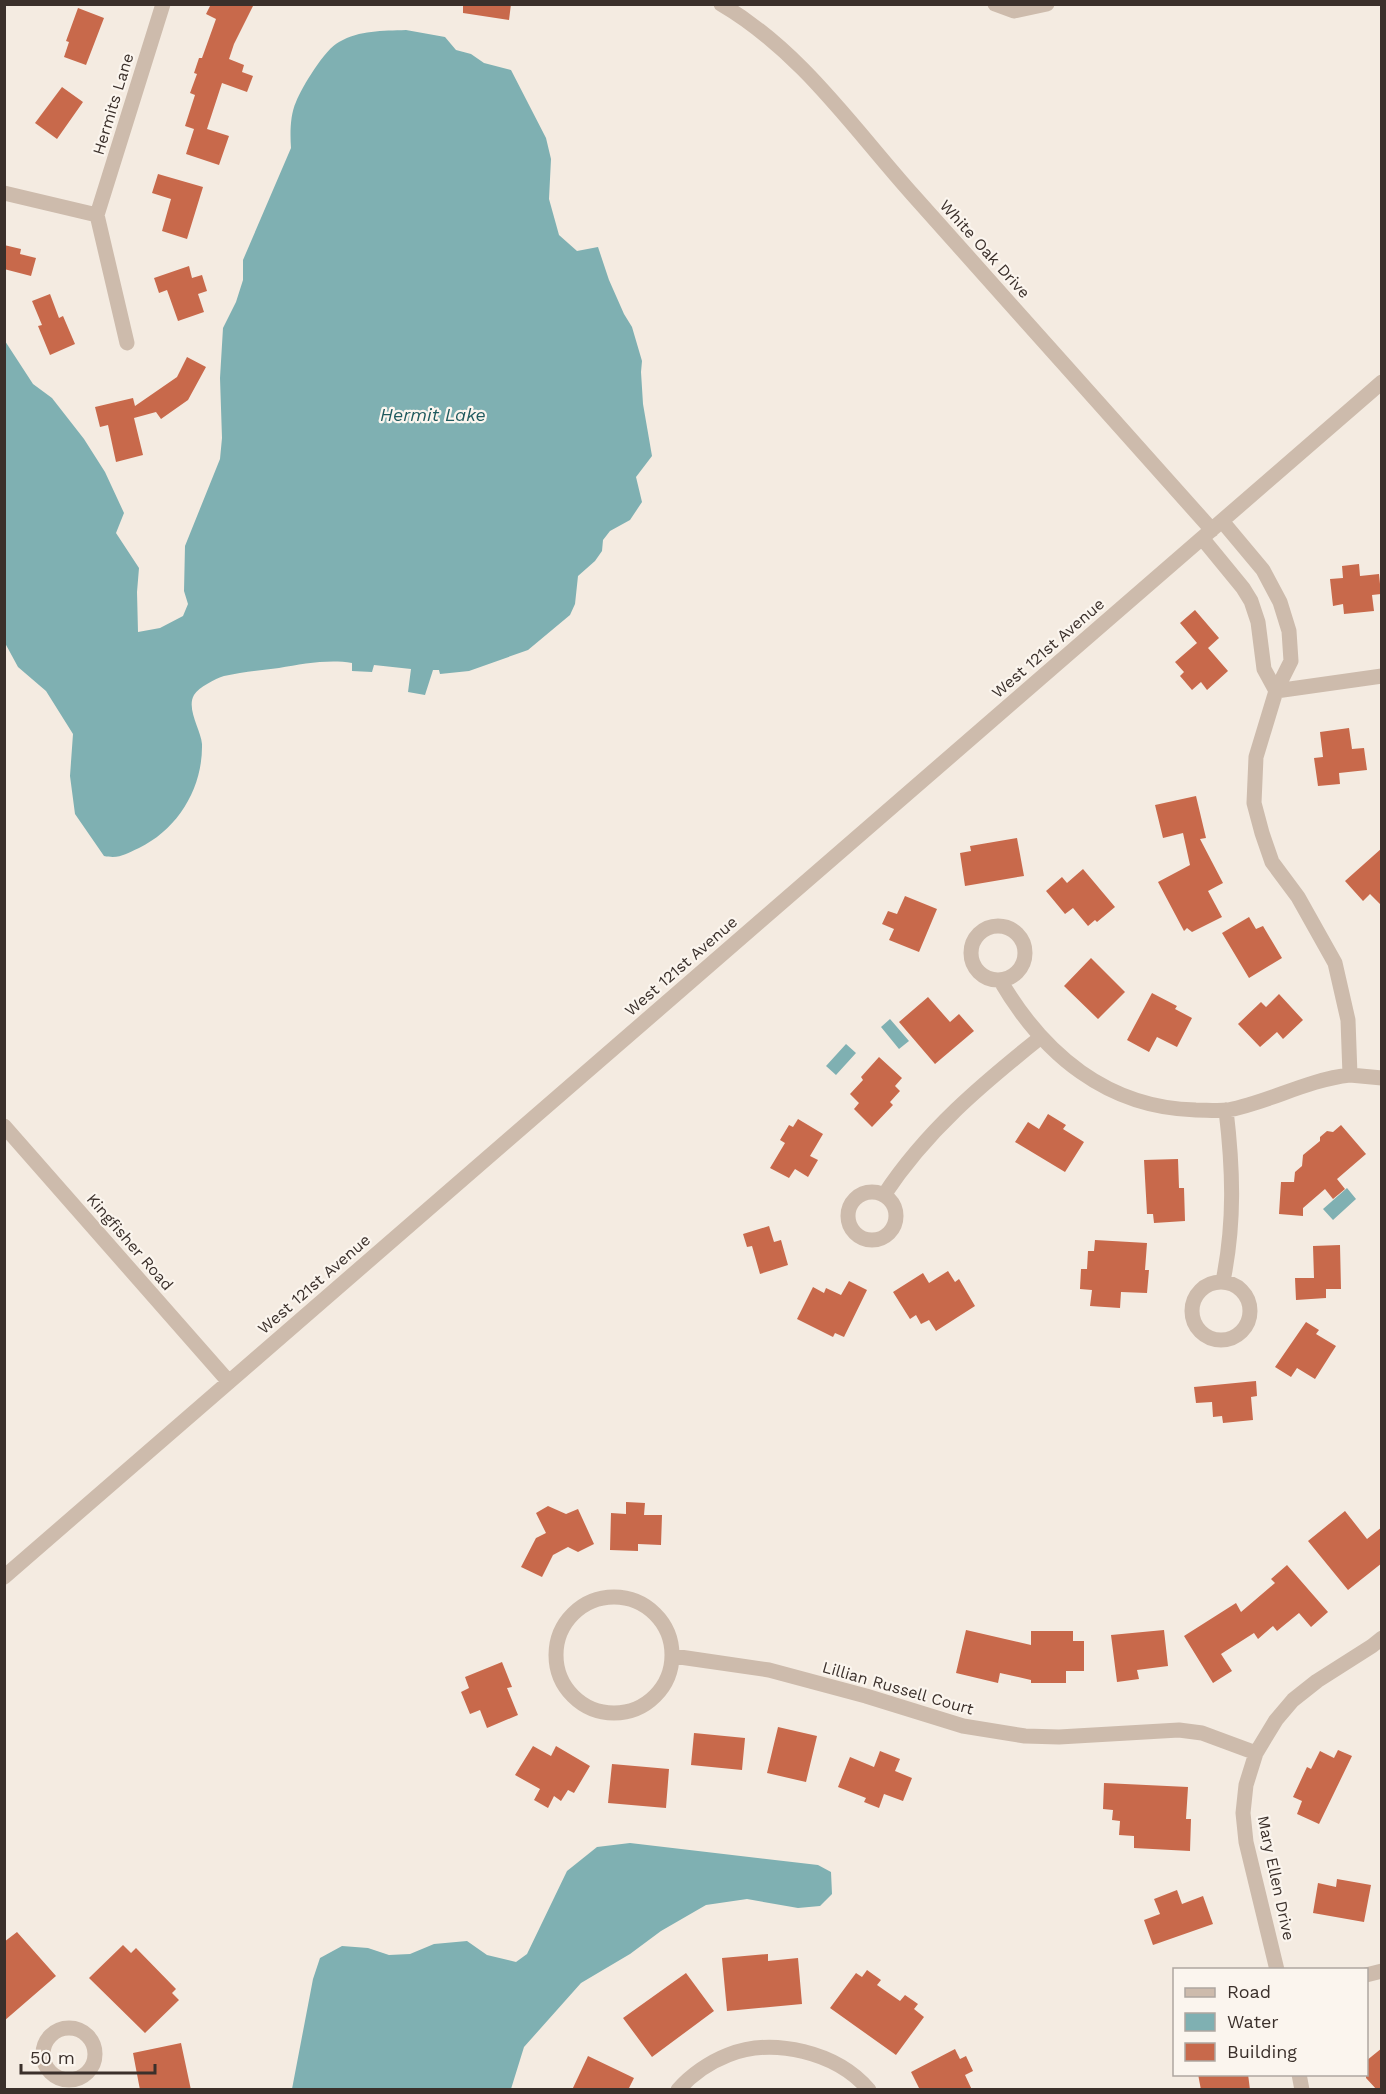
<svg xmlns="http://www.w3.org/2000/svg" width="1386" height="2094" font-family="'Work Sans',sans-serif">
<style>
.water{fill:#7fb0b2}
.building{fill:#c8694b}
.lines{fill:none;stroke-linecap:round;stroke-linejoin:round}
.minor{stroke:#cdbbac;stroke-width:15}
.labels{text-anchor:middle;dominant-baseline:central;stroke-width:4.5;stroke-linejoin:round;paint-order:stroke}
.street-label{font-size:16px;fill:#3b302b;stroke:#fbf5ee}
.water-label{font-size:18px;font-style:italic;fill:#1f5a5e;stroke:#fbf5ee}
</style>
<rect width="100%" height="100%" fill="#f4ebe1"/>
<path class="water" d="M406,30L445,37L456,50L471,54L484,63L511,70L546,138L551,159L549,199L559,235L577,251L598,247L609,280L624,314L632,327L642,361L641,372L643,404L652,456L636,477L642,502L630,520L610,531L603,540L602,551L595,561L578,576L575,604L570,615L528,650L469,671L440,674L439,670H433L425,695L408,692L411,669L374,665L372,672L352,671V663C328,659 303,664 279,668C261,670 242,672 224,676C215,679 199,687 194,695C186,709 201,730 202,744C203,788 178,829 139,848C125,854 120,859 104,856L75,814L70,776L73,734L46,691L18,667L5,643V341L33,384L52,398L84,439L105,472L124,513L116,533L139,568L137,592L138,632L160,628L183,616L188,604L184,591L185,546L220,459L222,438L220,378L223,328L236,302L243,280V260L291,148C290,134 290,115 296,102C302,87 325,49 339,42C360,30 382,31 406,30Z
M890,1019L909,1041L899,1049L881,1027Z
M846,1044L856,1053L836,1075L826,1066Z
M1347,1188L1356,1199L1333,1220L1323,1209Z
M630,1843L818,1865L831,1872L832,1894L820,1906L798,1908L747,1899L706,1905L661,1931L630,1954L581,1983L524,2047L511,2089H292L313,1979L320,1958L342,1946L368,1948L389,1955L410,1954L434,1944L467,1941L487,1955L516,1962L527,1954L567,1871L597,1847Z"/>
<path class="building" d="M211,4H254L234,44L229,59L244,65L242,72L253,76L247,92L222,83L207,129L229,136L219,165L186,154L194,129L185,126L195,95L190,93L197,74L194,73L199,58H202L216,19L206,14Z
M463,4H511L509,20L463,13Z
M78,8L104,18L86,65L64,57L69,42L66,41Z
M62,87L83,102L57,139L35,123Z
M158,174L203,187L187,239L162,231L171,199L152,193Z
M4,245L21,249L20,254L36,258L31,276L4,269Z
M189,266L192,278L202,275L207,291L198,294L204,312L178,321L167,290L159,293L154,278Z
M50,294L59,318L63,316L75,344L50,355L38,326L42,325L32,301Z
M187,357L206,367L188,400L161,419L156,412L134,418L143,455L116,462L108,425L100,427L95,407L133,398L135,406L177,377Z
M1359,564L1360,576L1379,574L1381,594L1372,595L1374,611L1344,614L1343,604L1333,606L1330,579L1343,578L1342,566Z
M1195,610L1219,638L1208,648L1228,671L1207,690L1201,682L1192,690L1180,676L1184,672L1175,662L1197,643L1180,623Z
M1349,728L1352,749L1364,748L1367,770L1339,773L1340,784L1318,786L1314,758L1323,757L1320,732Z
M1196,796L1206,838L1200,839L1223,883L1208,891L1222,917L1192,932L1187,928L1184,931L1158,882L1190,865L1183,833L1163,838L1155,805Z
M1017,838L1024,876L965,886L960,853L971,851L970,846Z
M1382,848V906L1370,894L1363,901L1345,881Z
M1083,869L1115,907L1097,922L1095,920L1088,926L1073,908L1065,914L1046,891L1062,877L1067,883Z
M905,896L937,909L919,952L889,940L894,929L882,924L888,911L897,914Z
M1249,917L1256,929L1263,926L1282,958L1249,978L1222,933Z
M1091,958L1125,992L1098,1019L1064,986Z
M1152,993L1177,1006L1175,1009L1192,1018L1177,1047L1157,1037L1149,1052L1127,1040Z
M1279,994L1303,1020L1283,1039L1277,1032L1260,1047L1238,1024L1261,1002L1266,1007Z
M928,997L950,1022L959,1014L974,1031L935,1064L899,1022Z
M879,1057L902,1078L895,1086L900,1091L890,1102L893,1105L872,1127L854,1109L859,1103L850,1094L863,1080L861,1077Z
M1048,1114L1066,1125L1063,1129L1084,1142L1065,1172L1015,1142L1028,1122L1039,1129Z
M798,1119L823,1134L810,1156L818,1160L808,1177L795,1169L789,1178L770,1168L785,1143L780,1140L789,1125L793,1127Z
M1341,1125L1366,1154L1337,1179L1345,1189L1333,1199L1325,1189L1303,1208V1216L1279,1214L1281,1182H1294L1295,1172L1302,1166L1303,1155L1320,1141V1137L1327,1131L1333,1132Z
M1178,1159L1179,1188H1184L1185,1221L1154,1223L1153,1214H1147L1144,1160Z
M769,1226L774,1242L781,1240L788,1265L760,1274L752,1246L747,1247L743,1234Z
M1095,1240L1147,1243L1145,1270H1149L1147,1293L1121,1292L1120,1308L1090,1306L1092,1290L1080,1289L1081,1269H1087L1088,1251H1094Z
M1340,1245L1341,1289H1326V1298L1296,1300L1295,1278H1314L1313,1246Z
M948,1271L955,1282L959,1279L975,1306L936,1331L929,1320L921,1324L916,1315L910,1319L893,1292L923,1273L929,1283Z
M849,1281L867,1290L844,1337L835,1333L833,1337L797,1319L813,1287L824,1293L826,1288L841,1295Z
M1306,1322L1319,1330L1316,1334L1336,1346L1315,1379L1297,1368L1291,1377L1275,1367Z
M1256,1381L1257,1396L1251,1397L1253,1420L1223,1423L1222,1416L1213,1417L1212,1402L1196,1403L1194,1387Z
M626,1502L645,1503L644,1515H662L661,1545L638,1544V1551L610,1550L611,1513L626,1514Z
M548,1506L566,1514L578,1509L594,1544L578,1552L568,1547L553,1555L542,1577L521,1567L536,1538L546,1533L536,1513Z
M1345,1511L1367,1539L1382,1527V1563L1348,1590L1308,1541Z
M1287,1565L1328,1612L1311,1627L1299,1613L1277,1631L1273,1626L1258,1639L1254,1633L1221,1654L1232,1671L1213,1683L1184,1636L1236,1603L1241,1612L1275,1583L1271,1579Z
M966,1630L1031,1645V1631H1073V1641H1084V1671H1066V1683H1031V1680L1000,1673L998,1683L956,1673Z
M1164,1630L1168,1666L1137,1670L1139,1679L1117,1682L1111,1635Z
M502,1662L512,1687L507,1688L518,1715L487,1728L480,1710L470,1714L461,1692L469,1688L465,1677Z
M778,1727L817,1736L806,1782L767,1773Z
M694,1733L745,1738L742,1770L691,1765Z
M533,1746L551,1756L556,1746L590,1766L574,1793L568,1790L561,1801L554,1796L548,1808L534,1800L540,1789L515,1775Z
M1338,1750L1352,1756L1319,1824L1297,1814L1302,1801L1293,1797L1307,1767L1311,1769L1320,1751L1334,1758Z
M880,1751L900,1759L895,1771L912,1778L903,1801L884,1794L879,1808L864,1802L866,1798L838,1787L850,1757L874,1767Z
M612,1764L669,1769L666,1808L608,1803Z
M1104,1783L1188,1787L1186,1819H1191L1190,1851L1134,1848V1836L1119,1835L1120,1821L1112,1820L1113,1810L1103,1809Z
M1337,1879L1371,1885L1364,1922L1313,1913L1318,1883L1336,1887Z
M1177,1890L1182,1904L1203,1896L1213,1924L1153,1945L1144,1920L1160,1914L1154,1899Z
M17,1932L56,1976L4,2021V1942Z
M123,1945L131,1953L136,1948L176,1989L172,1993L179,2000L145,2033L89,1978Z
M768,1954V1961L798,1958L802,2004L727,2011L722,1958Z
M867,1970L881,1980L877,1985L900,2001L905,1995L918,2004L914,2009L924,2017L896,2055L830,2008L856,1973L862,1977Z
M686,1973L714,2011L652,2057L623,2018Z
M181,2043L191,2090H140L133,2053Z
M1382,2048V2090H1377L1366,2078V2061Z
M955,2049L960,2059L966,2056L973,2071L965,2075L972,2090H920L911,2072Z
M588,2056L634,2078L628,2090H572Z
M1198,2074H1248L1250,2090H1201Z"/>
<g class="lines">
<path class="minor" d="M721,4C801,51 853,128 913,195C1013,307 1112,418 1212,530
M995,4L1014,11L1047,4
M4,193L97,215L127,343
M97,215L163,4
M1222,521L1263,570L1280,602L1289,631L1291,661L1276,691L1256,757L1254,803L1262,833L1272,862L1298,897L1335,963L1348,1020L1350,1075L1382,1078
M1202,538L1243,588L1251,601L1258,622L1264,669L1276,691
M1276,691L1382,676
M971 953a27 27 0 1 1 54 0a27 27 0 1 1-54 0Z
M1000,980C1043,1054 1107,1108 1196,1110C1206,1110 1218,1111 1228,1110C1270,1102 1306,1080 1350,1075
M4,1126L229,1382
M848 1216a24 24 0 1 1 48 0a24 24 0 1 1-48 0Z
M884,1195C926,1131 982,1084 1041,1037
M1223,1281C1235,1222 1233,1169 1226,1110
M1192 1311a29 29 0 1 1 58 0a29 29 0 1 1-58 0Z
M4,1577L1382,382
M556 1655a58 58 0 1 1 116 0a58 58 0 1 1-116 0Z
M673,1656L769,1670L866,1696L963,1726L1025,1736L1059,1737L1179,1730L1202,1733L1256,1753
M1277,1970L1246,1842L1243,1813L1246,1785L1256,1753L1276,1720L1293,1700L1317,1681L1372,1646L1382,1638
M1366,1975L1382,1971
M43 2054a26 26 0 1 1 52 0a26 26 0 1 1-52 0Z
M1299,2074L1302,2090
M678,2090C691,2075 710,2062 728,2055C773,2037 837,2052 869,2090"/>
</g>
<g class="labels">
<g class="street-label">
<text transform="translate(113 104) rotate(-73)">Hermits Lane</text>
<text transform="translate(985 249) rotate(48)">White Oak Drive</text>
<text transform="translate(1048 648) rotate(-41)">West 121st Avenue</text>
<text transform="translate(681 966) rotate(-41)">West 121st Avenue</text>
<text transform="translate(130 1242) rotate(49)">Kingfisher Road</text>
<text transform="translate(314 1284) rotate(-41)">West 121st Avenue</text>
<text transform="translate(898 1688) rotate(16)">Lillian Russell Court</text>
<text transform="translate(1276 1878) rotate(78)">Mary Ellen Drive</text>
</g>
<g class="water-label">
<text x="433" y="414">Hermit Lake</text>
</g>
</g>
<rect width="1386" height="2094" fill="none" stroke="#3b302b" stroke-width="12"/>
<rect x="1173" y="1968" width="195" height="108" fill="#fbf5ee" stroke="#aea6a0" stroke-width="1.5"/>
<rect x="1185" y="1988" width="30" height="9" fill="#cdbbac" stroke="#aea6a0" stroke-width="1.5"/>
<text x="1227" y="1998" font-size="18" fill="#3b302b">Road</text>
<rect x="1185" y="2013" width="30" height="18" fill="#7fb0b2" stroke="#aea6a0" stroke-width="1.5"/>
<text x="1227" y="2028" font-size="18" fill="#3b302b">Water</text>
<rect x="1185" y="2043" width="30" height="18" fill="#c8694b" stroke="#aea6a0" stroke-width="1.5"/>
<text x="1227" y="2058" font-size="18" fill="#3b302b">Building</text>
<path d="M21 2064v9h134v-9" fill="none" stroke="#3b302b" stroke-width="3"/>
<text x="30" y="2064" font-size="18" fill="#3b302b" stroke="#fbf5ee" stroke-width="4.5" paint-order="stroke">50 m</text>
</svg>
